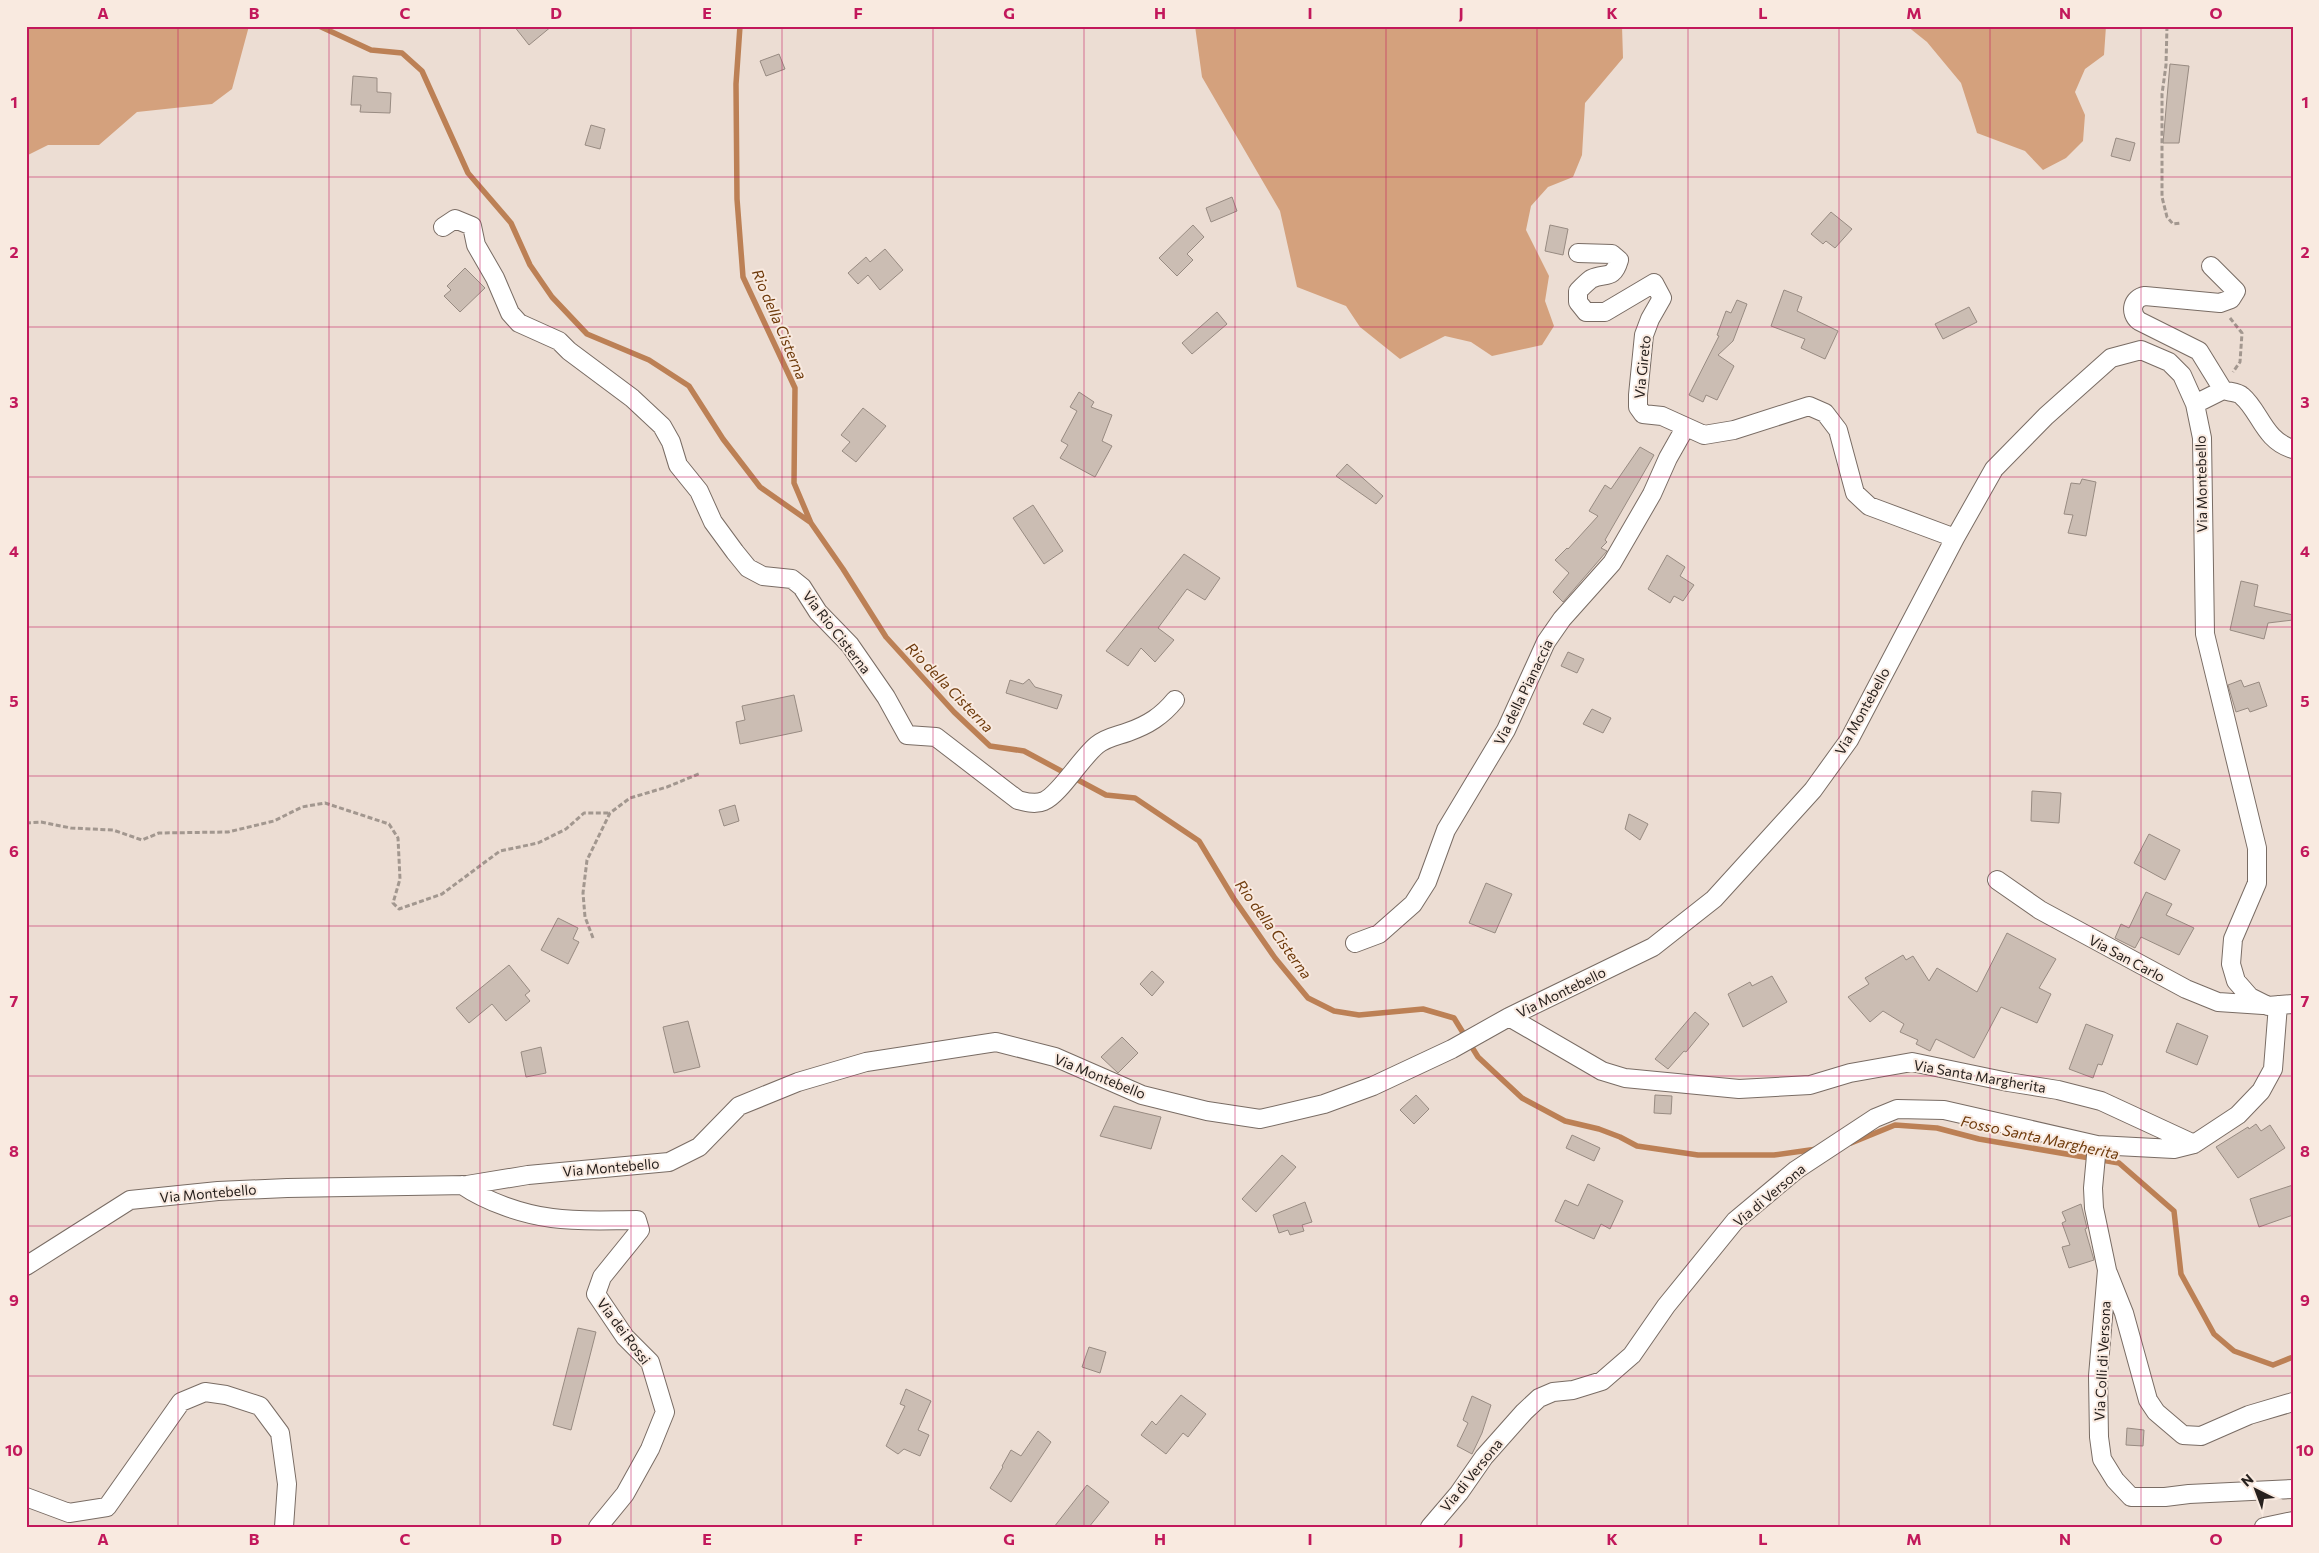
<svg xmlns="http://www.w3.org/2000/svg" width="2319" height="1553" font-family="Commissioner,sans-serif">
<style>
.green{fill:#d4a17d}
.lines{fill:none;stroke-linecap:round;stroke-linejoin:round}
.stream{stroke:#bc8055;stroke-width:5.5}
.building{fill:#cbbdb3;stroke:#988b82}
.minor-casing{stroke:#796c64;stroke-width:20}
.path{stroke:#a2978f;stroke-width:3;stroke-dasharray:5 2.5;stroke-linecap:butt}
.minor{stroke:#fff;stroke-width:18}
.grid{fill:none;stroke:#c2185b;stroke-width:1;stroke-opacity:0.55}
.labels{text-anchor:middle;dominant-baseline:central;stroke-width:4;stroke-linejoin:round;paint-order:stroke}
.street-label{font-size:14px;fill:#27211e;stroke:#f9eae0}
.water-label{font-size:15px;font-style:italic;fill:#6e3a0b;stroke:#f9eae0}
.neatline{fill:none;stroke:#c2185b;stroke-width:2}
.grid-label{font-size:16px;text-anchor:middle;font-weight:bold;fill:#c2185b}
</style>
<rect width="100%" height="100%" fill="#ecddd3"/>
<path class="green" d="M26,26H249L232,89L212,104L137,112L99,145H48L26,156Z
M1195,26H1622L1623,58L1585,103L1582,155L1573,177L1548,187L1531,206L1526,230L1549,276L1545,301L1554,326L1542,345L1492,356L1471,342L1445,336L1400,359L1360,327L1346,306L1297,287L1280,211L1202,77Z
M1907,26H2106L2104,55L2085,69L2075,92L2085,115L2083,141L2066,158L2043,170L2025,151L1977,133L1961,83L1927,42Z"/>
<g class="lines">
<path class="stream" d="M319,26L371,50L402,53L422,71L468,173L511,223L530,265L552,297L587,334L649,360L689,386L723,439L760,487L810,522
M740,26L736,84L737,199L743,277L795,388L794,483L811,523L843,569L886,637L954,712L990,746L1024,751L1106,795L1135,798L1199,841L1234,899L1275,958L1308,998L1334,1011L1359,1015L1423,1009L1454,1018L1478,1057L1522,1098L1565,1121L1599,1129L1620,1137L1637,1146L1698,1155H1774L1817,1149
M1851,1143L1895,1125L1937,1128L1979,1139L2119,1163L2174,1211L2181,1274L2214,1334L2234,1351L2273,1365L2293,1357"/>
</g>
<path class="building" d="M514,26H552L529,45Z
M779,54L785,69L766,76L760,61Z
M2170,64L2189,66L2179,143H2163Z
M353,76L377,78V92L391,93L390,113L360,112L361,105H351Z
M591,125L605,129L600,149L585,145Z
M2116,138L2135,143L2130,161L2111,156Z
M1232,197L1237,211L1211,222L1206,208Z
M1831,212L1852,229L1835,248L1826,241L1823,244L1811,234Z
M1193,225L1204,237L1187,254L1193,260L1177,276L1159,258Z
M1550,225L1568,229L1563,255L1545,251Z
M885,249L903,270L880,290L868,275L858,284L848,273L866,257L870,262Z
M465,268L485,288L460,312L444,296L451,290L447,286Z
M1784,290L1802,297L1797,311L1838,331L1825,359L1801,348L1805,339L1771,326Z
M1737,300L1747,304L1733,341L1718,355L1734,366L1717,400L1706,395L1703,402L1689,395L1719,336L1717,335L1726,311L1731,313Z
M1969,307L1977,322L1943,339L1935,324Z
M1217,312L1227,324L1192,354L1182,343Z
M1079,392L1094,402L1091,407L1112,415L1102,441L1112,446L1095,477L1060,458L1068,445L1061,441L1077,411L1070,407Z
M863,408L886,426L856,462L842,451L850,442L841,435Z
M1640,447L1654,455L1605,540L1607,542L1601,548L1607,551L1563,602L1553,592L1569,573L1555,560L1567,548L1568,549L1598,516L1589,511L1605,485L1611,489Z
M1347,464L1383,496L1376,504L1336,476Z
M2082,479L2096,482L2086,536L2068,533L2073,515L2064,514L2071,483L2080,484Z
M1033,505L1063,551L1044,564L1013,518Z
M1184,554L1220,578L1205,600L1187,589L1158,628L1174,640L1155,662L1141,648L1128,666L1106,651Z
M1667,555L1685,567L1680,576L1694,585L1683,601L1674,596L1670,603L1648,589Z
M2241,581L2258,585L2254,606L2293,615V620L2268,623L2264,639L2230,630Z
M1568,652L1584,659L1577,673L1561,666Z
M1029,679L1035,687L1062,695L1057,709L1006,693L1010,680L1023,684Z
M2241,680L2244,687L2259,682L2267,706L2250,712L2248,708L2236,712L2228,685Z
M794,695L802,731L740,744L736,722L745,720L742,706Z
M1592,709L1611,718L1603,733L1583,724Z
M2032,791L2061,793L2059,823L2031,821Z
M735,805L739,821L724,826L719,810Z
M1629,814L1648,824L1640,840L1625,829Z
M2149,834L2180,850L2165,880L2134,863Z
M1486,883L1512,894L1495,933L1469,923Z
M2146,892L2172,904L2166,915L2194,928L2179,955L2141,937L2135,948L2115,938L2121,924L2129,928Z
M558,918L578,928L573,939L579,942L568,964L541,950Z
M2007,933L2056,959L2039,988L2051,994L2037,1023L2001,1007L1974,1058L1936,1039L1930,1051L1916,1044L1918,1040L1900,1032L1904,1024L1883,1011L1870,1022L1848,997L1869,984L1865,978L1903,955L1906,960L1913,956L1929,981L1937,968L1977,992Z
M509,965L530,991L525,995L530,1001L506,1021L492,1004L469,1023L456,1008Z
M1152,971L1164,982L1152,996L1140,984Z
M1772,976L1787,1002L1743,1027L1728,994L1750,982L1752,986Z
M1695,1012L1709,1024L1686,1052L1684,1051L1668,1069L1655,1059Z
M688,1021L700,1067L674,1073L663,1027Z
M2177,1023L2208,1036L2197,1065L2166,1052Z
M2086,1024L2113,1035L2102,1065L2098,1064L2093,1078L2069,1069Z
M1122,1037L1138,1053L1118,1073L1101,1057Z
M541,1047L546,1073L526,1077L521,1052Z
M1416,1095L1429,1109L1414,1124L1400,1110Z
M1655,1095L1672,1096L1671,1114L1654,1113Z
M1114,1106L1161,1117L1151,1149L1100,1136Z
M2256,1124L2261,1131L2270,1125L2285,1148L2238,1178L2216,1147L2248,1127L2249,1129Z
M1572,1135L1600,1148L1594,1161L1566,1148Z
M1282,1155L1296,1167L1256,1212L1242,1199Z
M1588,1184L1623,1201L1610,1229L1601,1224L1594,1239L1555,1221L1565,1200L1578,1206Z
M2293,1185V1215L2259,1227L2250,1199Z
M1305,1202L1312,1222L1302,1225L1304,1231L1290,1235L1288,1230L1279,1233L1273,1215Z
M2081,1204L2087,1228L2085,1229L2094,1260L2069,1268L2062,1247L2070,1245L2062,1223L2066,1221L2062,1212Z
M578,1328L596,1332L571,1430L553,1425Z
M1089,1347L1106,1352L1100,1373L1082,1367Z
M906,1389L931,1401L918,1430L929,1435L920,1456L904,1449L898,1454L886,1446L905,1406L900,1404Z
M1181,1395L1206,1414L1188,1437L1183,1433L1166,1454L1141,1435L1152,1421L1156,1425Z
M1472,1396L1491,1405L1482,1433L1472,1454L1457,1446L1468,1423L1463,1420Z
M2127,1428L2144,1430L2143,1446L2126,1445Z
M1038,1431L1051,1442L1011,1502L990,1488L1003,1467L1002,1466L1011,1450L1021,1456Z
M1087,1485L1109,1502L1089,1527H1054Z"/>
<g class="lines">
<g class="minor-casing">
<path id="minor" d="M443,227L455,219L472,226L476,245L495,278L510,313L519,323L559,341L569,351L632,398L662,426L671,442L678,465L699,491L713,522L735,552L748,568L763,576L792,579L802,587L818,612L850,645L886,697L907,735L936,737L1018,800C1026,802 1035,805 1044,801C1059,795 1081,758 1097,745C1107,737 1117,736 1128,732C1148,725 1162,716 1175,700
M1578,253L1612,254L1619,260C1613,281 1605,272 1591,279C1587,282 1582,287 1578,291V302L1586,312H1605L1654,283L1662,298L1650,319L1644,335L1638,395V407L1643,414L1662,416L1704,435L1734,430L1809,406L1825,413L1838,430L1855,493L1869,506L1955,538
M2223,390C2228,392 2238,392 2242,396C2260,411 2264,441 2293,449
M2195,404L2223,390L2199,351L2139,321C2129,313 2132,298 2145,296L2220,303L2231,299L2236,291L2211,266
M1997,880L2040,910L2186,989L2218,1002L2263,1005
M1355,943L1379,934L1413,904L1427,882L1446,830L1506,730L1546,642L1562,619L1612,563L1652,494L1668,458L1685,428
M1509,1017L1602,1071L1625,1078L1739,1089L1810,1085L1850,1073L1912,1062L2008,1082L2058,1090L2101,1101L2194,1144
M2097,1145L2093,1188L2094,1208L2107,1270L2098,1376L2099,1437L2102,1459L2115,1480L2131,1497H2165L2189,1494L2293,1489
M462,1185C487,1202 522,1214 552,1218C580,1222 610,1220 637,1220L640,1230L602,1277L596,1294L625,1337L650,1362L665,1412L650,1449L625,1494L598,1527
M26,1266L130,1200L218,1191L287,1188L467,1185L528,1175L669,1162L699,1147L739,1106L798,1082L866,1062L996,1042L1055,1057L1142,1095L1207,1111L1260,1119L1324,1104L1373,1086L1452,1049L1509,1017L1653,947L1714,899L1813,790L1849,740L1955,538L1994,469L2046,416L2111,358L2141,350L2169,362L2182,375L2195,404L2202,438L2205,634L2257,848V883L2233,939L2231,964L2236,981L2250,997L2268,1006L2293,1004
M2108,1273L2124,1313L2148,1400L2156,1412L2183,1435L2201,1436L2249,1415L2293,1402
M26,1497L69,1513L107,1507L181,1402L205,1392L226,1395L260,1406L280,1433L287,1484L284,1527
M1430,1527L1459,1493L1484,1457L1524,1412L1539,1398L1553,1392L1573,1390L1602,1381L1632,1355L1666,1306L1735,1221L1796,1170L1875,1118L1897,1109L1944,1110L2097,1145L2174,1149L2194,1144L2238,1115L2261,1091L2273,1069L2278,1005
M2264,1527L2293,1521"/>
</g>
<path class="path" d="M2167,26L2166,65L2162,94V197L2167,217L2173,224L2181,223
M2230,318L2242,333L2240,362L2233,372
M26,823L41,822L71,828L113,830L142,840L159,833L228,832L274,821L302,807L325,803L389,824L398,838L400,879L393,903L399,909L442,894L500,851L538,843L566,829L584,813H610
M593,938L585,917L583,893L587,860L610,813L630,798L667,787L701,773"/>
<use href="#minor" class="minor"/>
</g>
<path class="grid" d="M178,26V1527M329,26V1527M480,26V1527M631,26V1527M782,26V1527M933,26V1527M1084,26V1527M1235,26V1527M1386,26V1527M1537,26V1527M1688,26V1527M1839,26V1527M1990,26V1527M2141,26V1527M26,177H2293M26,327H2293M26,477H2293M26,627H2293M26,776H2293M26,926H2293M26,1076H2293M26,1226H2293M26,1376H2293"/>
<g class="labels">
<g class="street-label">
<text transform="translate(1642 367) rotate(-84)">Via Gireto</text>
<text transform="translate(2201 484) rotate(-91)">Via Montebello</text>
<text transform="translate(837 632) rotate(52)">Via Rio Cisterna</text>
<text transform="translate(1523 692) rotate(-64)">Via della Pianaccia</text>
<text transform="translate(1862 711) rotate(-61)">Via Montebello</text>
<text transform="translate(2127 958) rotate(28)">Via San Carlo</text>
<text transform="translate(1561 992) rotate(-26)">Via Montebello</text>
<text transform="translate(1100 1076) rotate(22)">Via Montebello</text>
<text transform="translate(1980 1076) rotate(10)">Via Santa Margherita</text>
<text transform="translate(611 1167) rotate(-5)">Via Montebello</text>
<text transform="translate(208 1193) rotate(-5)">Via Montebello</text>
<text transform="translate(1769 1195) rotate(-40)">Via di Versona</text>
<text transform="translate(624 1331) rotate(53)">Via dei Rossi</text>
<text transform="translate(2102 1361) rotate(-87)">Via Colli di Versona</text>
<text transform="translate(1471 1475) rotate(-51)">Via di Versona</text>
</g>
<g class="water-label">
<text transform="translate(780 324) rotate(67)">Rio della Cisterna</text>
<text transform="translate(950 687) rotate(46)">Rio della Cisterna</text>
<text transform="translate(1274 929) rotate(54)">Rio della Cisterna</text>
<text transform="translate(2040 1137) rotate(12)">Fosso Santa Margherita</text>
</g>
</g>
<rect width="2319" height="1553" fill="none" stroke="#f9eae0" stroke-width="55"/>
<g transform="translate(2256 1490) rotate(318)" stroke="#f9eae0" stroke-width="4" paint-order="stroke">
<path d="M0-4L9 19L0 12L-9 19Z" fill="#27211e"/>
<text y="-8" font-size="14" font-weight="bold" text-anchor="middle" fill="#27211e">N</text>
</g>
<rect x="28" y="28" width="2264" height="1498" class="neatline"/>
<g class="grid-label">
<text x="103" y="19">A</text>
<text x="254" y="19">B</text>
<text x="405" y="19">C</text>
<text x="556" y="19">D</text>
<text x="707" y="19">E</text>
<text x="858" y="19">F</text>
<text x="1009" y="19">G</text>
<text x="1160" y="19">H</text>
<text x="1310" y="19">I</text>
<text x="1461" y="19">J</text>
<text x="1612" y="19">K</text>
<text x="1763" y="19">L</text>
<text x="1914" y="19">M</text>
<text x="2065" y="19">N</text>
<text x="2216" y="19">O</text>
<text x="14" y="108">1</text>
<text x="2305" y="108">1</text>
<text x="14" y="258">2</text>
<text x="2305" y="258">2</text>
<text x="14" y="408">3</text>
<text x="2305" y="408">3</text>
<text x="14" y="557">4</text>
<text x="2305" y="557">4</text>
<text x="14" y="707">5</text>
<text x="2305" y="707">5</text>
<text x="14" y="857">6</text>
<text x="2305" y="857">6</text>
<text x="14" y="1007">7</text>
<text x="2305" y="1007">7</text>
<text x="14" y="1157">8</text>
<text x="2305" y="1157">8</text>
<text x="14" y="1306">9</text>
<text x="2305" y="1306">9</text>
<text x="14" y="1456">10</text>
<text x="2305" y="1456">10</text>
<text x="103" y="1545">A</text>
<text x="254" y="1545">B</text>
<text x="405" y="1545">C</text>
<text x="556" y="1545">D</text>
<text x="707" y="1545">E</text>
<text x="858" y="1545">F</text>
<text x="1009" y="1545">G</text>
<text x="1160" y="1545">H</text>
<text x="1310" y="1545">I</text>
<text x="1461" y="1545">J</text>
<text x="1612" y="1545">K</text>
<text x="1763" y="1545">L</text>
<text x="1914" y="1545">M</text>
<text x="2065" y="1545">N</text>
<text x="2216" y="1545">O</text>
</g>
</svg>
